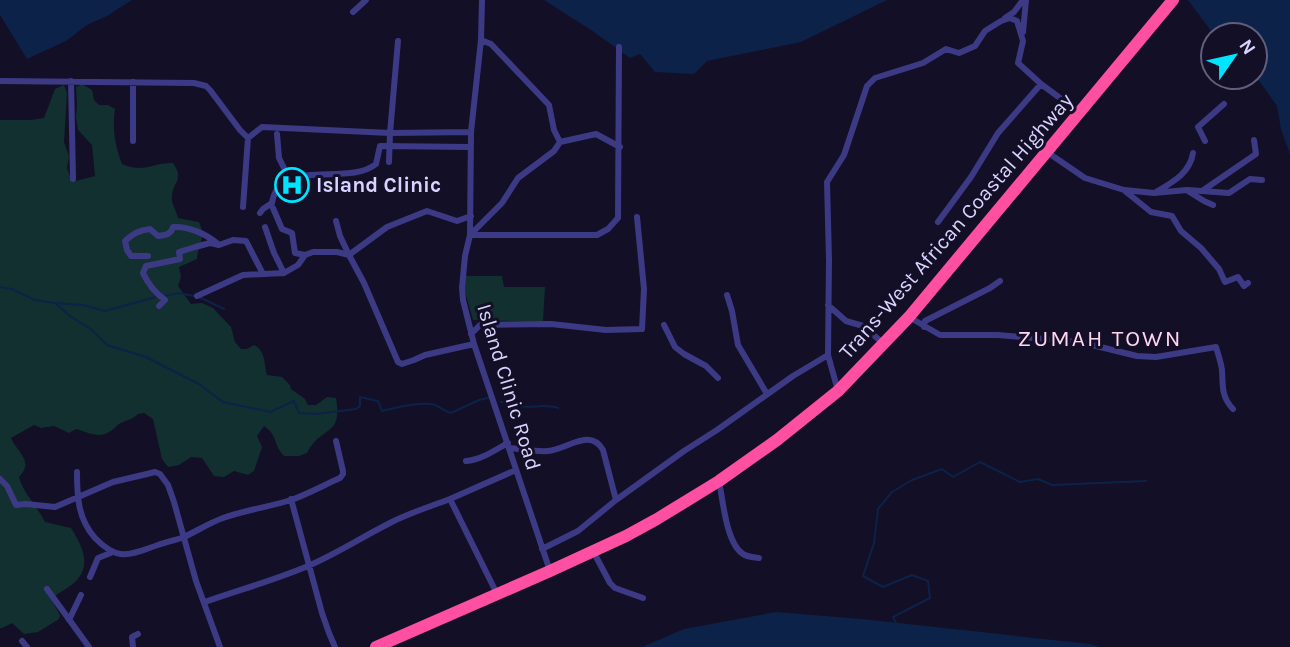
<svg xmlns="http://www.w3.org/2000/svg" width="1290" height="647" font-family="Karla,sans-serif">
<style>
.green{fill:#12302f}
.water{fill:#0c2248}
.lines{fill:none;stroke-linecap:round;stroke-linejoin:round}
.stream{stroke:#0c2248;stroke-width:2}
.street{stroke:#3d3a85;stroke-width:6}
.highway{stroke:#ff4fa3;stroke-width:12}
.labels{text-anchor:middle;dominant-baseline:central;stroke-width:6;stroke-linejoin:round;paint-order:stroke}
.poi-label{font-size:21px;font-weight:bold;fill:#d9d4ff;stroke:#130f26;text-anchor:start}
.street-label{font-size:21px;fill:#d9d4ff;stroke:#130f26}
.neighbourhood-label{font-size:23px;letter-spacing:2px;fill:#ffd6f0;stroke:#130f26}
</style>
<rect width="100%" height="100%" fill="#130f26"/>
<path class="green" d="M82,84L92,90L94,100L99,105H108L115,109C112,128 115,146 122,164C144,174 153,162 173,163C186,182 170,182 172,201C173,207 177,212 178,218L199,222C207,239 198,243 197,259L179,267L181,277L178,286L191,304L202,303L213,308L231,327L235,342L241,349H247L254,345C266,351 264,364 267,375L282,377L290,385L291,389L305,399L308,405H316L327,397L336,398C343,438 322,424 307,453L299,456H284C273,445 278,435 264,426L257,436L262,447L254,471L248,475L234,471L224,477L214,476L202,458L191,457L179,465L168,467L162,459L153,419L144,413L138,414C133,419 130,419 123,422C117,424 115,429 109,432C99,439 87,432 76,429L69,433L54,426L41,428L34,425L11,438C19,455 34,461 19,477C23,493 37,506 45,522L71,528C82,546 93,566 74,583C67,589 58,593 51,599L60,615L59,619L38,632L24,634L12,623L2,628H0V120H31L44,118L55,89L64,85L67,93L64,142L69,156L67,168L72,182L95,176L92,145L78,130L76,117L77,105L76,87Z
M465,276H502L504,287H545L543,322L473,320L464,288Z"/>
<path class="water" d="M0,0H132L107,16L87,25L66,41L27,59L0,15Z
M544,0H887L801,42L707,61L694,74L655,72L640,54L630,58L591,30Z
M1188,0H1290V154L1281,129L1277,106L1255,75V35H1214Z
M776,612L862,619L1090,644L1100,647H642L684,629Z"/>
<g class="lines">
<path class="stream" d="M0,287L12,289L35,300L55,303L70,316L92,330L107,345L146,357L199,384L223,402L270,412L294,401L299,413L316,414L356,409L360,406V397L378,401L382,411C394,408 423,401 435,405C441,408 445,411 451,413L479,400L488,398
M165,296L178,293L194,296
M199,297L224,309
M56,303L83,305L105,311L156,297
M501,402C509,402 511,404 518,406C531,409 544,403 558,408
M896,623L893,617L930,598L928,581L912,575L883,587L863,576L874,543L878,509L892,492L912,480L942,469L953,477L980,462L1020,482L1038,479L1052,485L1146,481"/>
<path class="street" d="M482,0L481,40L471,132L470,235L465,256L462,288L463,300L474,344L550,571
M353,12L366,0
M1005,18L1014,12L1023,0
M1023,32L1026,0
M481,40L491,44L549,105L554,130L560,142L596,134L620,147
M0,81L194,83L206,86L210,90L240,130L248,138
M71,81L73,179
M277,134L279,158L285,170V181
M133,141V82
M1205,141L1198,127L1224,104
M560,142L554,151L518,178L502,203L470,235H597L608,229L618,218L619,47
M1047,152L1085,178L1124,190L1154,193L1187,190L1202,191L1256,154L1254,140
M389,162L390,133L398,41
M1125,191L1151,212L1172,216L1181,231L1201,248L1219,269L1225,282L1238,277L1244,286L1248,283
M1188,191L1204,201L1213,205
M1202,191L1229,193L1250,179L1262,180
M1156,192C1173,182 1190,173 1193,153
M243,207L248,138L262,127L390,133L471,132
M273,208L282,229L292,233L295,253L305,255
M260,213L263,209L272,203C279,156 348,187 376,164L380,146L471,147
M336,221L340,236L349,255L387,227L427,211L457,221L471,216
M938,222L971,177L998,133L1041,84
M265,227L274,253L284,273
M148,256H131L127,250L125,241C133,234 139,230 150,229L158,236C165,235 171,235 173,227C189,226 206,234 218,244
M727,295L732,311L738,345L767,394
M197,296L243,275L284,273L298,265L305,255L313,252H337L349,255L364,283L398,362L402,364L414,360L425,355L474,344
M828,305L846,321L863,326L884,344
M159,306L165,300C154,292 148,284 143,273L146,266L180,259L179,252L195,247L210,243L219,245L233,240L246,241L263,274
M909,317L940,335H998L1080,342L1137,356L1156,357L1216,347C1218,354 1221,362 1222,370C1223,386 1221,396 1233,409
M664,325L675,347L684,354L706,366L718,378
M924,327L925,321L990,288L1000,281
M471,334L480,325L551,324L606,330L642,329L644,289L637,217
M838,391L828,355L829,260L827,182L844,155L867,86L875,78L923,63L946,49L959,53L975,46L985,31L1001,21L1010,18L1017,21L1023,41L1018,63L1041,84L1064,101L1077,114
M509,448C522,449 536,452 548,451C566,450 590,427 603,450L616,500
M466,461C481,460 495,450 508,443
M77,472C77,497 78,519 95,538C119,563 131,554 158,545C167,542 176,540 184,537C197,531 209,523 223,518C245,510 269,507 291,500C308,494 324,485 340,478L343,474V471L336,441
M0,479L7,486L16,505L26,504L55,507L113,482L147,474L155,472L160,474L168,485L174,502L196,581L220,647
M719,481C723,500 726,543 743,554C747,557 753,557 759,558
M291,499L322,613L329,633L335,647
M450,499L516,470
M542,549L578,531L616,500L684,451L717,430L793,376L828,355
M593,551L610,583L615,588L643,598
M90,577L98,558L113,552
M47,589L89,647
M205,602C239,590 275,580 308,566C336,554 362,537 390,523C409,513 429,507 450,499L497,594
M69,620L81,595
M22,641L27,647
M133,647L132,637L138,634"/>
<path class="highway" d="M376,647L550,571L626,536L657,519L719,481L777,440L838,391L909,317L1173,0"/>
</g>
<defs>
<g id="hospital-ring" transform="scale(1.75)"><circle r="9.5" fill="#130f26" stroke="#00e5ff" stroke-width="1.5"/><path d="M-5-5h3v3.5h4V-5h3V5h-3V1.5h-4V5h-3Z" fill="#00e5ff"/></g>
</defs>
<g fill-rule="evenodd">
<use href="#hospital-ring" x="292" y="185"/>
</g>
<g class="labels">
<g class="poi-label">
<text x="316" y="185">Island Clinic</text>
</g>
<g class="street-label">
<text transform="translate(956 226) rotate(-49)">Trans-West African Coastal Highway</text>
<text transform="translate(509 387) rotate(73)">Island Clinic Road</text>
</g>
<g class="neighbourhood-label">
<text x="1100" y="338">ZUMAH TOWN</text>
</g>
</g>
<g transform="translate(1234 56) rotate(56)"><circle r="33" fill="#130f26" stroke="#625e7d" stroke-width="2"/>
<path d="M0-5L12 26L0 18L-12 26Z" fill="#00e5ff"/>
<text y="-10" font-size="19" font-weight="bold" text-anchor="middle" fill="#d9d4ff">N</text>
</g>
</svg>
